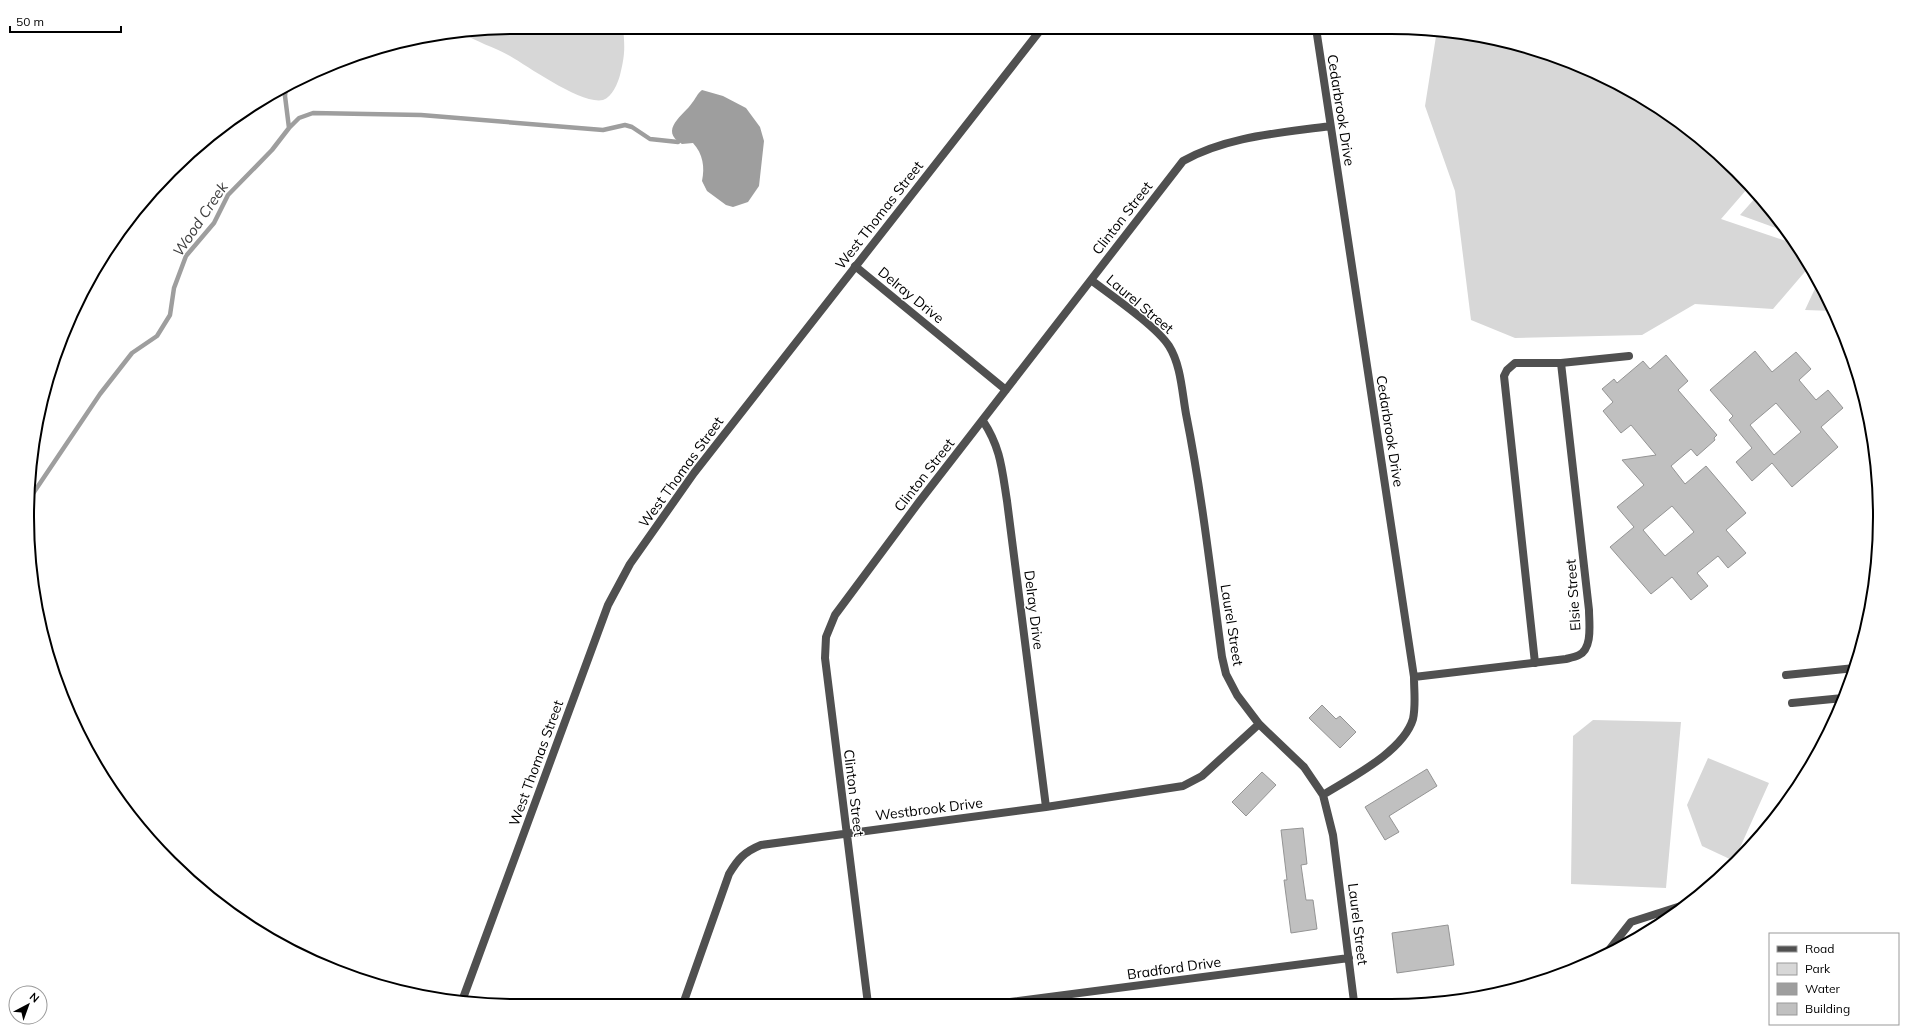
<svg xmlns="http://www.w3.org/2000/svg" width="1907" height="1033" font-family="Mulish,sans-serif">
<style>
.green{fill:#d7d7d7}
.water{fill:#9e9e9e}
.lines{fill:none;stroke-linecap:round;stroke-linejoin:round}
.stream{stroke:#9e9e9e;stroke-width:4.5}
.building{fill:#c0c0c0;stroke:#949494;fill-rule:evenodd}
.service{stroke:#505050;stroke-width:8}
.minor{stroke:#505050;stroke-width:8}
.tertiary{stroke:#505050;stroke-width:8}
.labels{text-anchor:middle;dominant-baseline:central;stroke-width:3;stroke-linejoin:round;paint-order:stroke}
.street-label{font-size:14px;fill:#000;stroke:#fff}
.water-label{font-size:15px;font-style:italic;fill:#3f3f3f;stroke:#fff}
.rim{fill:none;stroke:#000;stroke-width:2}
</style>
<rect width="100%" height="100%" fill="#fff"/>
<path class="green" d="M517,27H623C625,48 625,55 620,75C618,83 612,97 603,100C582,105 529,67 510,56C494,47 476,42 461,32Z
M1437,30L1517,44L1635,92L1713,148L1747,185V189L1721,219L1795,244L1809,267L1773,309L1695,304L1642,335L1515,338L1471,320L1455,191L1425,106Z
M1757,196L1779,218L1787,232L1740,215Z
M1818,282L1829,300L1834,311L1805,310Z
M1593,720L1681,722L1666,888L1571,884L1573,736Z
M1708,758L1769,783L1734,861L1702,846L1687,805Z"/>
<path class="water" d="M702,90L723,96L746,108L760,127L764,141L759,186L748,202L733,207L726,205L707,191L702,181C705,167 703,154 693,143L682,144C658,130 684,115 692,103C696,98 697,94 702,90Z"/>
<g class="lines">
<path class="stream" d="M289,128L299,118L313,113L421,115L603,130L625,125L632,127L650,139L678,142
M28,501L100,394L132,353L157,336L170,315L174,288L186,256L214,223L228,195L272,150L289,128L285,96L286,86"/>
</g>
<path class="building" d="M1755,351L1772,372L1796,352L1811,369L1799,380L1816,400L1828,390L1843,408L1821,427L1838,447L1792,487L1772,463L1752,481L1736,462L1752,448L1729,420L1733,416L1710,390ZM1776,403L1801,432L1774,455L1750,425Z
M1666,355L1688,381L1678,390L1717,435L1714,438L1715,440L1697,456L1691,449L1671,466L1685,484L1706,466L1746,513L1726,530L1746,553L1728,568L1718,556L1697,573L1708,586L1691,600L1672,577L1651,594L1610,547L1634,527L1617,507L1644,485L1622,460L1656,455L1631,425L1621,433L1603,411L1613,402L1602,389L1614,379L1617,383L1643,361L1650,369ZM1672,506L1694,532L1665,556L1643,530Z
M1322,705L1336,719L1340,716L1356,732L1340,748L1309,718Z
M1427,769L1437,786L1389,816L1399,832L1385,840L1365,807Z
M1262,772L1276,785L1246,816L1232,802Z
M1303,828L1307,864L1301,865L1306,900H1313L1317,929L1291,933L1284,880H1287L1281,830Z
M1448,925L1454,965L1397,973L1392,933Z"/>
<g class="lines">
<path class="service" d="M1535,663L1504,376L1507,370L1515,363H1561L1629,356
M1786,675L1855,668
M1792,703L1843,698
M1609,950L1631,922L1684,905"/>
<path class="minor" d="M1316,28L1414,677C1414,691 1416,705 1413,719C1403,752 1350,778 1323,795
M855,266L1006,390
M1091,280C1112,296 1156,326 1169,346C1181,365 1182,392 1186,414C1202,494 1211,575 1222,657L1226,674L1237,695L1259,724L1304,767L1323,795L1333,835L1354,1002
M983,421C1001,448 1002,470 1007,501L1046,807
M1414,677L1566,659C1570,658 1575,657 1579,655C1593,648 1589,623 1589,610L1561,363
M1002,1003L1349,958
M683,1004L729,874C738,859 744,852 761,845L1046,807L1183,786L1202,776L1259,724
M868,1004L825,658L826,637L835,615L919,502L1183,161C1227,136 1281,133 1330,126"/>
<path class="tertiary" d="M462,1001L608,605L630,564L694,473L1042,28"/>
</g>
<g class="labels">
<g class="street-label">
<text transform="translate(1341 110) rotate(81)">Cedarbrook Drive</text>
<text transform="translate(879 215) rotate(-52)">West Thomas Street</text>
<text transform="translate(1122 218) rotate(-52)">Clinton Street</text>
<text transform="translate(911 295) rotate(39)">Delray Drive</text>
<text transform="translate(1140 304) rotate(40)">Laurel Street</text>
<text transform="translate(1390 431) rotate(81)">Cedarbrook Drive</text>
<text transform="translate(681 472) rotate(-54)">West Thomas Street</text>
<text transform="translate(924 475) rotate(-52)">Clinton Street</text>
<text transform="translate(1573 595) rotate(-94)">Elsie Street</text>
<text transform="translate(1034 610) rotate(83)">Delray Drive</text>
<text transform="translate(1232 625) rotate(81)">Laurel Street</text>
<text transform="translate(536 763) rotate(-70)">West Thomas Street</text>
<text transform="translate(854 793) rotate(83)">Clinton Street</text>
<text transform="translate(929 809) rotate(-7)">Westbrook Drive</text>
<text transform="translate(1358 924) rotate(83)">Laurel Street</text>
<text transform="translate(1174 968) rotate(-8)">Bradford Drive</text>
</g>
<g class="water-label">
<text transform="translate(200 219) rotate(-56)">Wood Creek</text>
</g>
</g>
<path d="M0 0H1907V1033H0ZM516 34H1391A482 482 0 0 1 1873 516V517A482 482 0 0 1 1391 999H516A482 482 0 0 1 34 517V516A482 482 0 0 1 516 34Z" fill="#fff" fill-rule="evenodd"/>
<path class="rim" d="M516 34H1391A482 482 0 0 1 1873 516V517A482 482 0 0 1 1391 999H516A482 482 0 0 1 34 517V516A482 482 0 0 1 516 34Z"/>
<rect x="1769" y="933" width="130" height="92" fill="#ffffff" stroke="#999999"/>
<rect x="1777" y="946" width="20" height="6" fill="#505050" stroke="#999999"/>
<text x="1805" y="953" font-size="12" fill="#000000">Road</text>
<rect x="1777" y="963" width="20" height="12" fill="#d7d7d7" stroke="#999999"/>
<text x="1805" y="973" font-size="12" fill="#000000">Park</text>
<rect x="1777" y="983" width="20" height="12" fill="#9e9e9e" stroke="#999999"/>
<text x="1805" y="993" font-size="12" fill="#000000">Water</text>
<rect x="1777" y="1003" width="20" height="12" fill="#c0c0c0" stroke="#999999"/>
<text x="1805" y="1013" font-size="12" fill="#000000">Building</text>
<g transform="translate(28 1005) rotate(41)"><circle r="19" fill="#ffffff" stroke="#999999"/>
<path d="M0-3L7 15L0 10L-7 15Z" fill="#000000"/>
<text y="-6" font-size="11" font-weight="bold" text-anchor="middle" fill="#000000">N</text>
</g>
<path d="M10 26v6h111v-6" fill="none" stroke="#000000" stroke-width="2"/>
<text x="16" y="26" font-size="12" fill="#000000" stroke="#ffffff" stroke-width="3" paint-order="stroke">50 m</text>
</svg>
